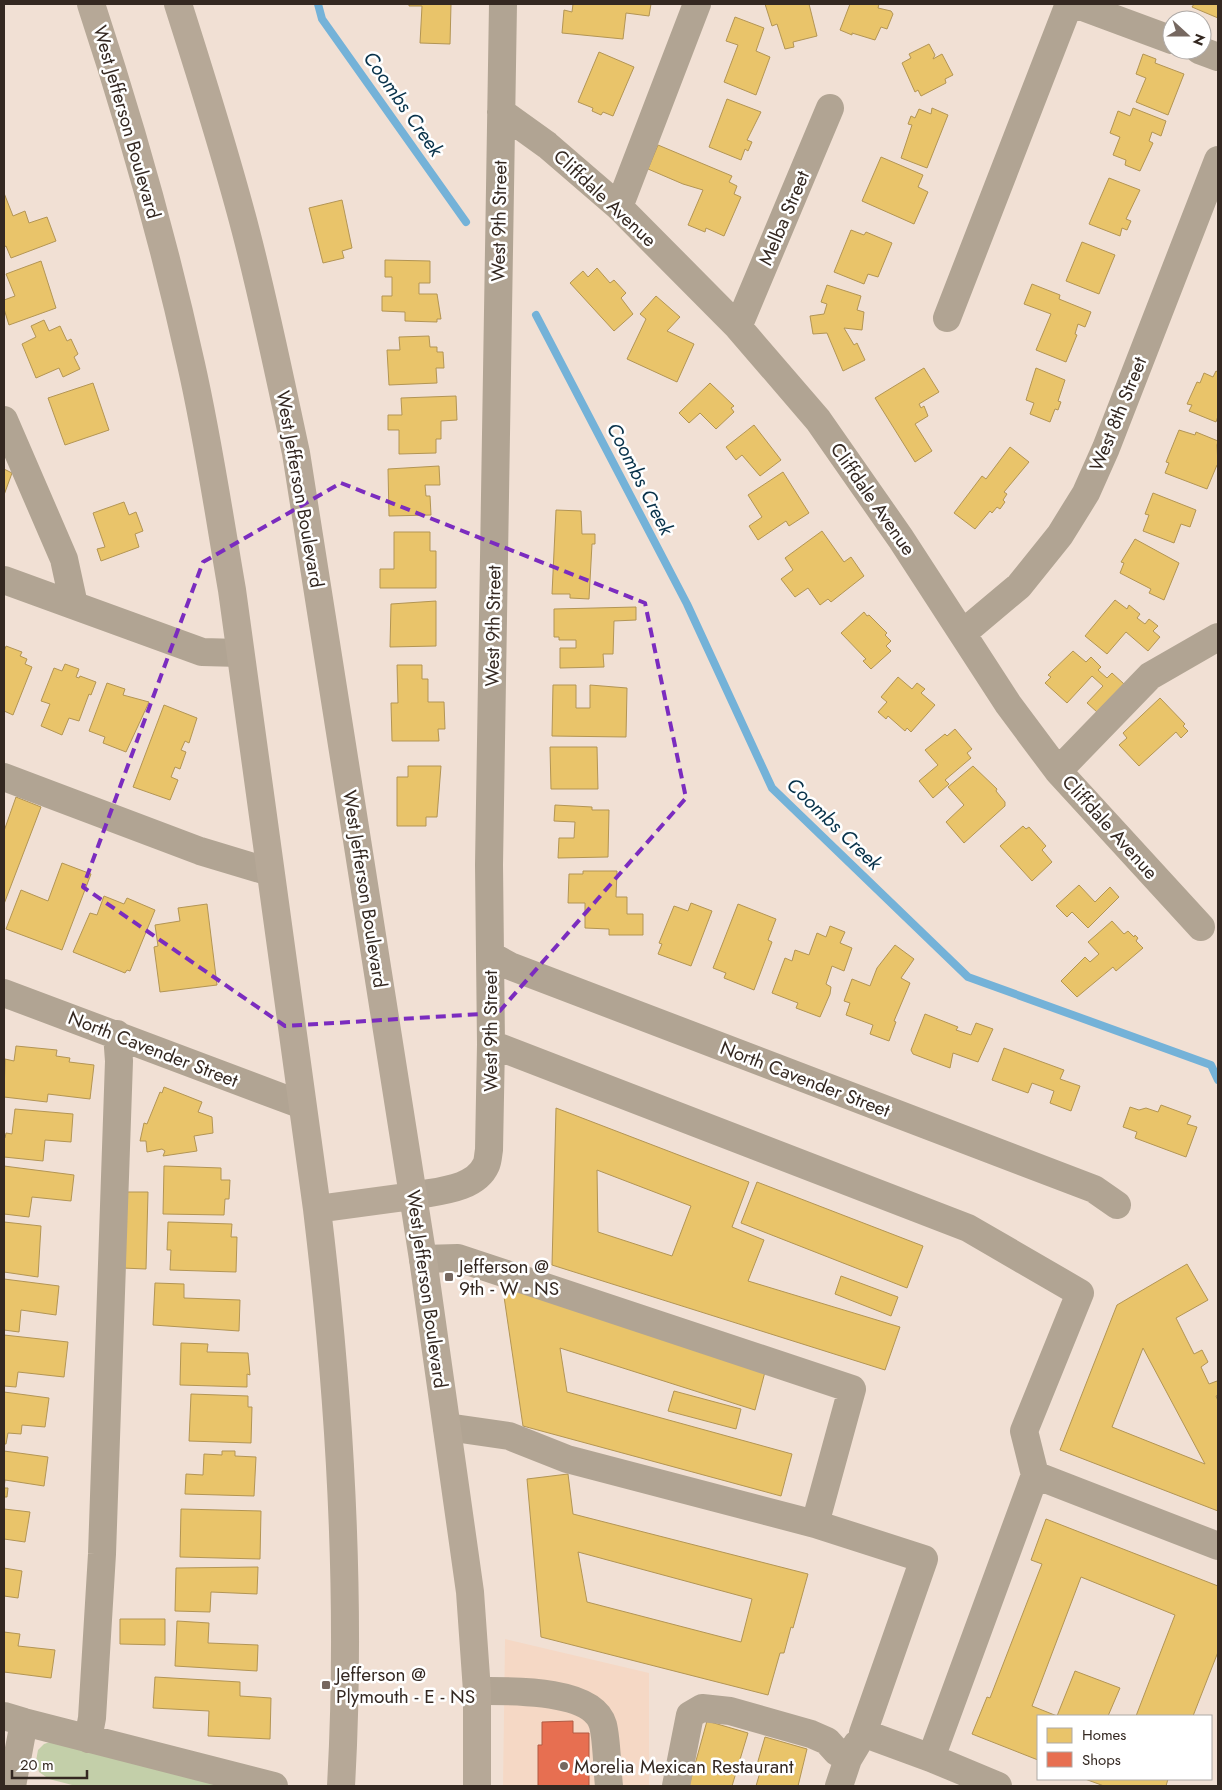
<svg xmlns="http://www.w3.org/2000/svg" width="1222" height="1790" font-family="Jost,sans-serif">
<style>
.built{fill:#f5d8c5}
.green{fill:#c3cfa9}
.homes{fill:#e9c46a;stroke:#b39554;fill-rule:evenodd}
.shops{fill:#e76f51;stroke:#b15a43}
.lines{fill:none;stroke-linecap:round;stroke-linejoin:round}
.stream{stroke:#74b2d8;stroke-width:8}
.minor{stroke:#b1a493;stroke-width:28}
.major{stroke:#b6a897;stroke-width:28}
.marked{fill:none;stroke:#7b2cbf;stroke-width:4;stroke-dasharray:10 6;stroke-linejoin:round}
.poi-dot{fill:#766860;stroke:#fff;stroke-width:2}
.labels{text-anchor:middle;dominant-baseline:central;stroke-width:5;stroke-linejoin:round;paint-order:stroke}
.street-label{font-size:19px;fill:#342821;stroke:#fff}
.poi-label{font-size:19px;fill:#342821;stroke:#fff;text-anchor:start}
.water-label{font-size:20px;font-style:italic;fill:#08324a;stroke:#fff}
</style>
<rect width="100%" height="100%" fill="#f1e0d4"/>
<path class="built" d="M505,1639L649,1673V1786H503Z"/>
<path class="green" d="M53,1741L233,1786H76L49,1779L39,1772L36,1761L38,1750L44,1744Z"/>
<path class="homes" d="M409,4H451L450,44L420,43L422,6H409Z
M573,4H651L649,16L626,13L623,39L562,33L564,10L572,12Z
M765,4H809L817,36L793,42L794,47L785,49L777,24L772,26Z
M850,4H879L878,8L891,11L893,14L887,29L881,27L875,40L852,33V35L840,30Z
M1194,4H1218V18L1192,7Z
M735,17L764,28L756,51L770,57L756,95L724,82L738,45L726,41Z
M929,44L935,55L933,59L942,54L953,75L945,79L946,83L921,96L918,90L915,92L902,63L911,58L909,54Z
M599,52L634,67L613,116L603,112L601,115L592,111L593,108L578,102Z
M1143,54L1156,59L1155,63L1184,74L1168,115L1136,102L1146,78L1136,74Z
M727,99L761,112L747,140L752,142L748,151L745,149L741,160L709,147Z
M932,108L948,115L927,168L901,158L912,125L908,124L911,116L915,118L919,109L931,114Z
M1133,108L1166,121L1161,136L1152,132L1149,141L1153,143L1140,171L1125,165L1126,160L1113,155L1120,137L1110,133L1118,111L1130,116Z
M658,145L732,176L729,182L737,186L734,194L741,197L724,236L706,228L705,232L688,225L703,190L683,184L648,169Z
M881,157L923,175L918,187L928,192L914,224L862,201Z
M1109,178L1140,190L1126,219L1131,221L1127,230L1122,228L1120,236L1089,224Z
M4,193L13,216L25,211L29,223L47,217L56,241L11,258L6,246L4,247Z
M342,200L352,248L342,251L344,258L323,263L309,208Z
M851,230L864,235L866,232L892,243L878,277L868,274L864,284L834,272Z
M1082,242L1115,255L1099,294L1066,281Z
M385,260L430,261V283H419V294H437L441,319H437V322L405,321V312L382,311V296H392V277H385Z
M41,261L56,308L9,325L4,309V300L15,296L6,274Z
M597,268L610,283L614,280L626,293L621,298L633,314L614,331L570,283L583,271L588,277Z
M1032,284L1060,295L1059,299L1091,312L1085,327L1078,324L1075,334L1077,335L1066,362L1036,350L1051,314L1024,304Z
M827,285L861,296L857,310L864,312L862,330L844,328L854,345L857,343L865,360L843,371L827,333L813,334L810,316L824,314L827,304L821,302Z
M656,296L680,317L667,331L694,344L677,382L627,359L646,319L640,314Z
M44,320L49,331L60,326L67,341L71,339L78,354L74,357L80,369L63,377L59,368L36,378L22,344L36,337L31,326Z
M429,336L430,347H437V352H443L444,368H436L437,383L389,385L387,350H400L399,337Z
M924,368L939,392L919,404L921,408L924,406L928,416L915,424L932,451L915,462L875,398Z
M1036,368L1065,380L1058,401L1061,402L1058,410L1055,409L1050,422L1030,414L1034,403L1026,400Z
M1216,371L1218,372V416L1216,422L1189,411L1192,405L1187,404L1197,382L1200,383L1204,373L1213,377Z
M93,383L109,430L65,445L48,398Z
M710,383L734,406L731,408L734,412L716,429L700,413L689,423L679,413Z
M456,396L457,420L441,421V439H436V453L399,454V430H388V415H402L401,398Z
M754,425L781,460L760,476L742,455L736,460L726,447Z
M1179,430L1195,435L1196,432L1218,441L1217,445L1218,465H1217L1207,489L1165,473L1169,463L1166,462Z
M1010,447L1029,462L1004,492L1007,494L1003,500L1005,502L1000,509L997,507L992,513L990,511L975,529L954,513L982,476L986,479Z
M439,466L440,485H425L426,496H430L431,515L389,516L388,469Z
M4,469L12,473L4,495Z
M783,472L809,513L789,526L786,521L758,540L749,526L762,517L748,495Z
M1153,493L1196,510L1190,527L1181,524L1174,543L1143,531L1149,515L1145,514Z
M124,502L129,515L136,512L143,531L135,534L139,547L101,561L97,549L105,547L93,513Z
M556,510L581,511L582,534H595V544H592L589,599L570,598V594H552Z
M822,531L844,562L851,557L864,576L831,602L828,599L820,605L808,588L795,597L781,579L793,570L785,558Z
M394,532H430V551H436V588H380V569H394Z
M1135,539L1179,563L1164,600L1149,593L1151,589L1120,573L1124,563L1121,562Z
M1115,600L1127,609L1129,605L1140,614L1137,618L1145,624L1149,619L1158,626L1153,631L1160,637L1148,651L1126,632L1107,654L1085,636Z
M436,601V646L390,647L391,604Z
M636,607V620L614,621L613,654H603L604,667L560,668V648H576V640H559V637H554V609Z
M864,612L867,616L869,615L887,633L885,635L891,641L886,646L891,651L871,669L863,661L866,659L841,633Z
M6,646L22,652L20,656L27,659L25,664L32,667L13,715L4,711V652Z
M1073,651L1086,662L1091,657L1101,667L1098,670L1107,678L1112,673L1124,684L1097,712L1087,703L1103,686L1092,676L1067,703L1045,683L1051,677L1048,675Z
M65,664L79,669L76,677L79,678L80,676L96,682L91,695L89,694L79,721L69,718L62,735L41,726L50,704L41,701L54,668L62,671Z
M397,665H422V679H428V702H444L445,729H438L439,741H392L391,703H398Z
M898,677L912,689L917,683L925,689L921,693L935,705L911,732L907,728L905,731L888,716L886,719L878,712L887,702L881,697Z
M107,683L125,689L123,695L149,702L126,752L103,743L105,737L89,731Z
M553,685H576V708H590V685L627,688L626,737L552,736Z
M1160,698L1185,724L1183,726L1188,731L1181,738L1176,732L1139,766L1119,745L1127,738L1123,733Z
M164,705L197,718L189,743L185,741L181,750L186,752L180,769L175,767L171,777L178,780L170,800L133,787Z
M955,729L972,749L967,753L971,758L945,780L949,784L933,798L919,781L938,765L925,750L945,734L947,736Z
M550,747H597L598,789H551Z
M408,766H441L437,817H426V826H397V777H408Z
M973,766L997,789L996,791L1005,802V806L964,843L946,822L964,805L948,787Z
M16,797L41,807L4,904V831Z
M555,805L592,807V810H609L608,857L558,858L559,838H574L575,822L554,821Z
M1023,826L1026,829L1029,827L1046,846L1042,850L1052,862L1032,881L1000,846Z
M62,863L91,874L62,950L6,929L21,890L48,901Z
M583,871H617L616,897H627V914H643V935H609V929L585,928V903H568L569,874H583Z
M1079,885L1095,902L1110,887L1119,897L1088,928L1072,912L1067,917L1056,906Z
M104,896L124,904L127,898L155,910L130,971L127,970L125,973L73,952L90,913L97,915Z
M691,903L712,911L691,966L658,954L662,944L659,943L674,906L688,911Z
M207,904L217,985L160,992L154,947L158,946L155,925L180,921L178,908Z
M738,904L776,919L768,940L772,942L754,990L724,978L726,973L713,968Z
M1112,921L1124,934L1128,931L1134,937L1135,935L1138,938L1136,941L1143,948L1116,971L1113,967L1077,997L1061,981L1085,957L1090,962L1099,954L1088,942Z
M830,926L845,932L840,943L852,948L844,971L832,966L826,984L831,987L830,994L820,1017L796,1008L798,1003L772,993L785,958L792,961L795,950L809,955L817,933L826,937Z
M895,945L914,959L901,978L910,983L894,1021L896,1022L889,1041L870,1034L873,1025L846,1015L850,1003L844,1001L852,979L870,986L877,968Z
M925,1014L958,1027L956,1030L971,1035L976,1023L993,1029L978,1062L953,1053L950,1068L913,1054L911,1050Z
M16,1046L57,1050L56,1056L70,1058L69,1062L94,1065L90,1099L48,1094L47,1102L4,1097L5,1059L14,1061Z
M1004,1048L1064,1070L1060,1079L1080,1086L1071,1111L1050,1103L1054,1091L1032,1083L1028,1093L992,1080Z
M164,1087L202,1102L198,1112L212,1117L213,1133L194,1136L197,1151L163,1156L165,1151L162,1149L147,1152L146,1141H140L144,1123L147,1124L160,1092L162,1093Z
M1161,1105L1191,1116L1187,1124L1197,1127L1186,1157L1135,1138L1137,1132L1123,1127L1130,1107L1139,1110L1146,1108L1158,1112Z
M556,1108L749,1182L732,1227L764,1240L748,1281L900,1327L885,1370L552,1265ZM597,1170L691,1206L672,1256L598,1232Z
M15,1109L73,1114L71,1142L45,1140L43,1161L4,1157V1138H5L6,1133L12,1134Z
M4,1166L74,1175L71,1201L32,1197L29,1217L4,1214Z
M164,1166L221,1168V1180H230L229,1199H225L224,1215L163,1214Z
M757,1182L923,1246L907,1288L741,1223Z
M123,1192H148L146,1269L122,1268Z
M4,1222L41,1226L38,1277L4,1272Z
M168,1222L232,1224L231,1237H237L236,1272L170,1270L171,1250H167Z
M1187,1264L1208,1300L1176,1318L1194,1354L1202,1350L1208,1362L1201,1367L1209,1384L1217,1381L1218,1383V1395L1216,1396L1218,1401V1511L1060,1450L1117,1305ZM1143,1348L1205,1464L1112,1427Z
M841,1276L898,1297L891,1316L835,1294Z
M4,1279L59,1286L56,1315L21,1310L19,1332L4,1330Z
M155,1283L184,1284V1298L240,1300L239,1331L153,1325Z
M502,1283L766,1368L755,1410L560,1348L567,1392L792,1454L781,1496L523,1426Z
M4,1335L68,1342L64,1377L18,1372L16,1387L4,1386Z
M181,1343L208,1344L207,1352L248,1353L250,1375L247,1374V1387L180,1385Z
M674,1391L741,1409L736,1429L668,1411Z
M4,1392L49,1398L45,1427L22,1425L21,1434L8,1433L6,1444H4Z
M191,1394L248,1396V1407H252L251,1443L189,1441Z
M4,1451L48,1457L44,1486L5,1480L4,1488H8L7,1497H4Z
M222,1451H235V1456L256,1457L254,1496L185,1494L186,1474L203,1475L204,1454L222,1455Z
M568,1474L573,1514L808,1574L793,1628L791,1627L784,1653H780L768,1695L541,1637L527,1479ZM578,1552L752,1599L741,1642L587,1602Z
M4,1509L30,1512L25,1542L4,1539Z
M181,1509L261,1511L260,1559L180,1557Z
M1046,1519L1218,1586V1652L1193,1716H1136L1175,1615L1081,1577L1032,1706L1057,1716L1075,1671L1120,1688L1108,1716H1038V1760L972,1734L987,1697L990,1698L1042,1564L1031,1560Z
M258,1567L257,1594L211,1592L210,1612L175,1611L176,1568Z
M4,1568L22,1571L18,1598L4,1596Z
M120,1619H165V1645L120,1644Z
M177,1621L209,1623L208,1643L258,1645L257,1671L175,1666Z
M4,1632L20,1634L18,1646L55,1650L51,1678L4,1672Z
M155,1677L240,1682V1696L271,1698L270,1739L208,1736L209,1711L153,1708Z
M707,1721L748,1733L732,1786H689Z
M765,1737L807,1749L798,1786H756L761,1769L756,1768Z
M1085,1779H1168L1166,1786H1104Z"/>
<path class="shops" d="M573,1721V1733H589V1786H538V1745H542V1722Z"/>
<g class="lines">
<path class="stream" d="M318,4L322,19L466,222
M536,315L687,604L772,788L968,977L1211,1065L1218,1080"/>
<path class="minor" d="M1075,4L1172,40
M1199,50L1218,57
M501,112L547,145L619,207L738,327L818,420L901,539L1008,704L1058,771L1201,927
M619,207L697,4
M947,318L1069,4
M738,327L830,108
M4,420L64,559L74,605
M4,580L202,652L240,653
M963,633L1019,586L1060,535L1086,493L1106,448L1218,160
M1058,771L1150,676L1218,637
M4,777L200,851L270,872
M490,955L510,966L1094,1189L1117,1205
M4,993L302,1105
M491,1044L968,1228L1080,1293L1024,1431L1035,1475
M413,1196C436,1191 475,1190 486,1165C488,1161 488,1155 489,1150L491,1044L489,865L503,4
M423,1259L458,1258L852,1389L815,1524
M447,1427L509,1436L567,1459L815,1524L924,1559L863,1733L931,1758L998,1786
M477,1691C508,1691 593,1688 603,1725C607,1741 607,1769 609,1786
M4,1716L24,1722L274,1786
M88,1739L92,1718L102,1554L119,1061L117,1034
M931,1758L1035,1475L1218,1546
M12,1786L24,1722
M676,1786L690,1715L702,1708L730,1711L811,1734L827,1741L837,1752L848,1759
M839,1786L848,1759L857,1744"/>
<path class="major" d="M91,4C130,122 164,242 191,364C208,439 219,515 232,590L317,1209C340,1400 352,1594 341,1786
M178,4C202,79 226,155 246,232C265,305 280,379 296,453L423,1259L470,1592L477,1691V1786
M317,1209L413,1196"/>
</g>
<path class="marked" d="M341,483L645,603L686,798L498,1013L285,1026L83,887L203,562Z"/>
<g class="poi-dot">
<rect x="444" y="1272" width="10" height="10" rx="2.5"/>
<rect x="321" y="1680" width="10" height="10" rx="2.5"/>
<circle cx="564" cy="1766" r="5"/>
</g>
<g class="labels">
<g class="street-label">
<text transform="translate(127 122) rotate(74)">West Jefferson Boulevard</text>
<text transform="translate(605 198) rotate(43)">Cliffdale Avenue</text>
<text transform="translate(784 218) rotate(-67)">Melba Street</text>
<text transform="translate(499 221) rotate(-89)">West 9th Street</text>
<text transform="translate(1118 414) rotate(-68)">West 8th Street</text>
<text transform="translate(300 489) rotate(80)">West Jefferson Boulevard</text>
<text transform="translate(873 499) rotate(55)">Cliffdale Avenue</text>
<text transform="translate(493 626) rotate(-89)">West 9th Street</text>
<text transform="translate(1110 827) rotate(48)">Cliffdale Avenue</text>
<text transform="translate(365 889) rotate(81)">West Jefferson Boulevard</text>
<text transform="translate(490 1031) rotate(-90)">West 9th Street</text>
<text transform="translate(153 1049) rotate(21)">North Cavender Street</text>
<text transform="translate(805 1079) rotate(21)">North Cavender Street</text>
<text transform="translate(427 1289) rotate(82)">West Jefferson Boulevard</text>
</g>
<g class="poi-label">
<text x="459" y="1266">Jefferson @<tspan x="459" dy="22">9th - W - NS</tspan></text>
<text x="336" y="1674">Jefferson @<tspan x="336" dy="22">Plymouth - E - NS</tspan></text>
<text x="574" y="1766">Morelia Mexican Restaurant</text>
</g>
<g class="water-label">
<text transform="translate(403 104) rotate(55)">Coombs Creek</text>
<text transform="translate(640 479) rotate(63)">Coombs Creek</text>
<text transform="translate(834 824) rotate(44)">Coombs Creek</text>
</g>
</g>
<rect width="1222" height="1790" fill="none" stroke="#342821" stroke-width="10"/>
<rect x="1037" y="1715" width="175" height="65" fill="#ffffff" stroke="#aea9a6"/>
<rect x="1047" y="1728" width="25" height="15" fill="#e9c46a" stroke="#aea9a6"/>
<text x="1082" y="1740" font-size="15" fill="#342821">Homes</text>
<rect x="1047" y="1752" width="25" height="15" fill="#e76f51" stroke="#aea9a6"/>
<text x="1082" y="1765" font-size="15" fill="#342821">Shops</text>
<g transform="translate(1187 35) rotate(111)"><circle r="24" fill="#ffffff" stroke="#aea9a6"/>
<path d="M0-4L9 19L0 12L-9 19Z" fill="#766860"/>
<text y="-8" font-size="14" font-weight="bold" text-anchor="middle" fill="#342821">N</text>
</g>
<path d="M12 1770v8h75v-8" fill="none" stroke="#342821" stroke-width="2.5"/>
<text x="20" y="1770" font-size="15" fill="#342821" stroke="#ffffff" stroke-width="4" paint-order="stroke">20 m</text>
</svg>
